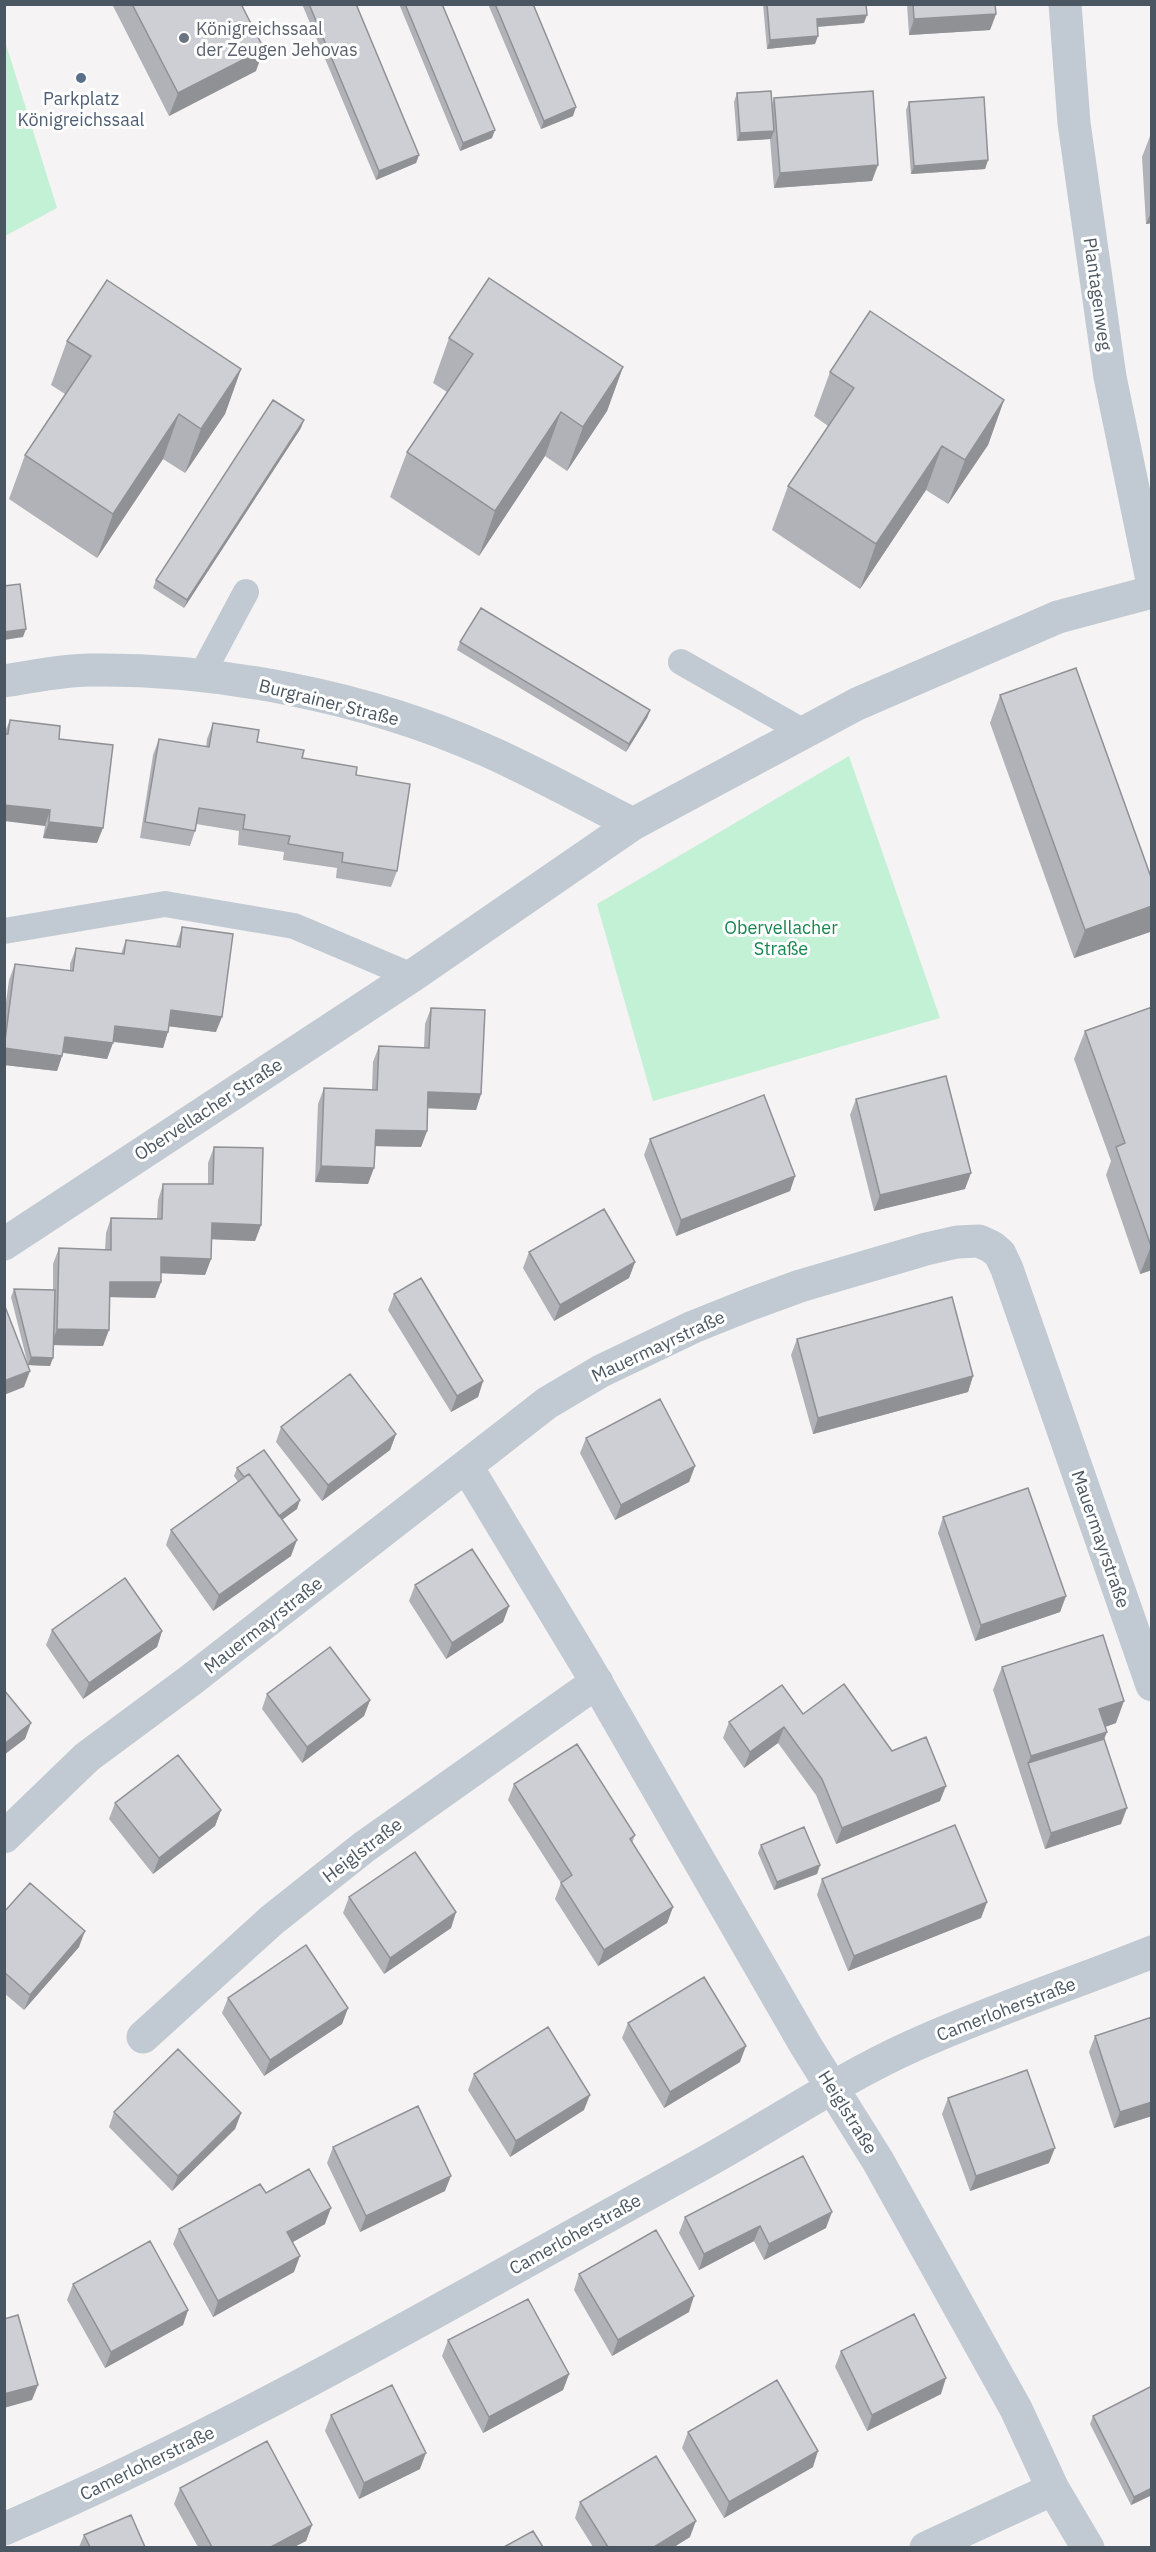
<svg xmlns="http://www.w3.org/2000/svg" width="1156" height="2552" font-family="'IBM Plex Sans',sans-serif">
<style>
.green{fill:#c3f1d5}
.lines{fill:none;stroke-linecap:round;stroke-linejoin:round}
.lane{stroke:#c1cad2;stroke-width:26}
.street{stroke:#c1cad2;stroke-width:33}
.wall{fill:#b0b2b7}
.shaded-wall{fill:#909195}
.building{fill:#cdcfd5;stroke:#909195;stroke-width:1.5}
.worship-dot{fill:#6b7280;stroke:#fff;stroke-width:2}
.service-dot{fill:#5c6f8a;stroke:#fff;stroke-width:2}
.labels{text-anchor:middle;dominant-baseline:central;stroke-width:6;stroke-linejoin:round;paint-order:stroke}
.worship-label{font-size:18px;fill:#5b616d;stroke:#fff;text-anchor:start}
.service-label{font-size:18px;fill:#4e5e75;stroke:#fff}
.street-label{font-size:18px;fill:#4a5661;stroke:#fff}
.park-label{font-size:18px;fill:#17864f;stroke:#fff}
</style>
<rect width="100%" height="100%" fill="#f5f3f3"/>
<path class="green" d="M4,38L57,208L5,236H4Z
M849,756L940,1018L653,1101L597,904Z"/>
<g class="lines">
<path class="lane" d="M681,662L804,732
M201,676L246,592
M4,931L165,904L294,926L412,976"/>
<path class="street" d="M1065,4L1074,123L1110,377L1152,580
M4,681C32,677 62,670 90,670C218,668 366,697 483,749C534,771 583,799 633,824
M4,1244L412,976L633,824L857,704L1058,617L1152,592
M467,1467L587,1666L806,2046L878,2161L1016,2409L1053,2489L1088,2548
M4,1837L87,1757L191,1680L547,1403L601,1371L693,1327L748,1305L800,1286L926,1249L957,1242L979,1241L992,1247L1000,1254L1007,1269L1152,1685
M143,2037L272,1920L364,1847L597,1682
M4,2529C242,2427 465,2294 691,2170C767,2129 838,2079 917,2044C993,2010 1074,1983 1152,1952
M926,2548L1053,2489"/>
</g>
<path class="wall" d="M112,4H241L256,71L169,116Z
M302,4H356L419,155L416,163L376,180Z
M399,4H442L492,138L460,151Z
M488,4H533L573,116L541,129Z
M763,4H866L864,23L817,27L815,44L767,49Z
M907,4H995L996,14L990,30L909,35Z
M737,93L772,105L774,98L872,181L774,188L770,139L737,141L734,102Z
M909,102L988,160L985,169L911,174L906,110Z
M1152,131V223L1146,224L1142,157Z
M449,338L623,367L607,411L567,471L545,456L479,556L390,497L407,452L447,392L433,383Z
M67,341L241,369L225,414L185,473L163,459L97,558L9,499L25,455L65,394L51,385Z
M830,372L1004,400L988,445L948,504L926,490L860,589L772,530L788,486L828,426L814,416Z
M301,428L184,608L153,588L156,580Z
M460,642L650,710L647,718L626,752L457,650Z
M1000,695L1152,880V927L1150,932L1074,958L990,723Z
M10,720L59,739L97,843L43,838L45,826L4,734Z
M213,723L257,742L302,758L356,775L397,871L391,887L336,878L337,868L283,860L284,852L238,845L239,831L196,824L195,831L190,846L140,838L153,755L159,739L206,747L207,739Z
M182,927L216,1032L169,1026L163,1048L113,1042L107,1059L63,1053L57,1071L4,1065V1017L9,980L15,964L70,971V964L76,948L121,954L126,940L176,946Z
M1152,1007V1270L1140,1274L1106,1175L1111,1161L1074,1059L1085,1031Z
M431,1008L481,1094L476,1110L427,1108V1131L421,1147L375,1146L368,1184L315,1182L318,1104L324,1088L372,1090L373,1062L379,1046L424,1048L425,1024Z
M856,1099L965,1189L874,1211L850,1115Z
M650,1139L795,1176L790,1191L676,1236L644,1155Z
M214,1147L261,1225L255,1241L211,1239V1259L205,1275L161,1273V1282L155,1298L110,1297L103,1346L54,1345L50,1366L28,1365L11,1297L14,1289L53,1290V1264L59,1248L105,1250L106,1233L111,1218L157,1219L158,1200L163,1184H208V1163Z
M529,1252L635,1262L629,1278L554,1321L523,1268Z
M394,1294L483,1381L478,1397L451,1412L388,1310Z
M797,1339L973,1376L968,1392L813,1434L791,1355Z
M281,1427L396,1434L390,1450L322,1501L276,1442Z
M586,1438L695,1466L689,1482L615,1520L580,1453Z
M237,1468L297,1509L282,1519L291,1556L213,1611L166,1545L171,1530L238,1482L234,1476Z
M943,1517L1066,1596L1060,1612L975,1641L938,1533Z
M415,1585L509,1606L503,1622L446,1659L409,1601Z
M52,1630L162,1631L157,1647L83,1699L46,1645Z
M1002,1667L1116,1723L1105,1727L1104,1739L1121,1824L1045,1849L993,1690Z
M267,1694L370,1700L364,1716L302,1763L262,1709Z
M803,1714L892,1751L940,1801L836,1844L816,1795L778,1743L744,1768L723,1738L729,1722Z
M514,1784L635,1835L632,1843L673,1907L667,1923L598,1966L555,1899L561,1883L508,1800Z
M115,1803L221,1810L215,1826L153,1874L109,1819Z
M761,1845L820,1865L817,1874L774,1890L758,1853Z
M822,1879L987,1902L981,1918L848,1971L817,1895Z
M349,1897L456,1912L451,1928L384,1974L343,1913Z
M4,1912L79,1947L24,2010L4,1993Z
M228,1998L348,2008L342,2024L264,2076L222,2013Z
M628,2023L740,2062L664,2108L622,2038Z
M1095,2036L1152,2116L1114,2128L1089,2052Z
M474,2074L584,2110L510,2157L468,2090Z
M948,2098L1049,2163L970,2191L942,2114Z
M114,2112L241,2113L235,2129L172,2191L109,2127Z
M333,2147L445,2191L360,2232L327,2163Z
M266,2193L325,2224L293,2242L294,2272L213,2317L173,2244L179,2229Z
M685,2217L826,2228L764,2260L754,2241L699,2270L679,2233Z
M579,2274L689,2312L612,2356L574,2290Z
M73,2284L188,2310L183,2325L105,2368L67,2300Z
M448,2340L569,2374L563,2390L483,2433L442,2356Z
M841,2351L941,2394L867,2431L835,2367Z
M1152,2386V2495L1131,2505L1090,2424L1093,2416Z
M331,2415L420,2469L359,2499L325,2431Z
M688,2432L813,2467L724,2518L682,2448Z
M180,2488L312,2525L306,2541L294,2547H198L174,2504Z
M580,2502L690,2537L674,2547H593L575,2518Z
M84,2535L145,2547H79Z"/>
<path class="shaded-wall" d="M996,14L990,30L909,35L914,19Z
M867,15L864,23L814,27L817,19Z
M818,36L815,44L767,49L770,40Z
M264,49L256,71L169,116L178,93Z
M576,107L573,116L541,129L544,121Z
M495,130L492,138L460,151L463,143Z
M774,131L771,139L737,141L740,133Z
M419,155L416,163L376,180L379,171Z
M988,160L985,169L911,174L914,166Z
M878,165L872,181L774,188L780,173Z
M1152,210V223L1146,224Z
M623,367L607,411L567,471L583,427Z
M241,369L225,414L185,473L201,429Z
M1004,400L988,445L948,504L965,460Z
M561,412L545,456L479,556L495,511Z
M179,414L163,459L97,558L113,514Z
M304,420L301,428L184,608L187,600Z
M942,446L926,490L860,589L876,544Z
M26,629L23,637L4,640V632Z
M650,710L647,718L626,752L629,744Z
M4,805L50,810L45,826L4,821Z
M49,822L103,828L97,843L43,838Z
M1152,906V927L1150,932L1074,958L1085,930Z
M171,1010L222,1017L216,1032L166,1026Z
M115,1026L168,1032L163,1048L109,1041Z
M65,1037L113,1043L107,1059L59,1052Z
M4,1048L62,1056L57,1071L4,1065Z
M428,1092L481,1094L476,1110L422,1108Z
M376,1130L427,1131L421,1147L370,1146Z
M321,1166L374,1168L368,1184L315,1182Z
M971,1173L965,1189L874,1211L880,1195Z
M795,1176L790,1191L676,1236L681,1220Z
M212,1223L261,1225L255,1241L206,1239Z
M1152,1245V1270L1140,1274L1151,1246Z
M161,1257L211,1259L205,1275L156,1273Z
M635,1262L629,1278L554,1321L560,1305Z
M110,1282H161L155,1298L104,1297Z
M57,1329L109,1330L103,1346L51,1345Z
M31,1357L53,1358L50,1366L28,1365Z
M30,1371L24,1387L4,1395V1381Z
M973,1376L968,1392L813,1434L818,1418Z
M483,1381L478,1397L451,1412L457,1396Z
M396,1434L390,1450L322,1501L328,1485Z
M695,1466L689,1482L615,1520L621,1505Z
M300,1500L297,1509L271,1528L274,1520Z
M297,1540L291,1556L213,1611L219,1595Z
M1066,1596L1060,1612L975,1641L981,1625Z
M509,1606L503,1622L446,1659L452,1643Z
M162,1631L157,1647L83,1699L89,1683Z
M370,1700L364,1716L302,1763L307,1747Z
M1124,1701L1116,1723L1091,1732L1099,1709Z
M31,1723L25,1739L4,1755V1744Z
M784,1727L778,1743L744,1768L750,1752Z
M1107,1732L1098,1754L1028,1763L1031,1756Z
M946,1786L940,1801L836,1844L842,1828Z
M1127,1808L1121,1824L1045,1849L1051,1833Z
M221,1810L215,1826L153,1874L159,1858Z
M820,1865L817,1874L774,1890L777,1882Z
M987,1902L981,1918L848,1971L854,1956Z
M673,1907L667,1923L598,1966L604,1950Z
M456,1912L451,1928L384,1974L390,1958Z
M85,1931L79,1947L24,2010L30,1995Z
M348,2008L342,2024L264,2076L270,2060Z
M746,2046L740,2062L664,2108L670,2092Z
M590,2095L584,2110L510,2157L516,2141Z
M1152,2102V2116L1114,2128L1120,2112Z
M241,2113L235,2129L172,2191L178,2176Z
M1055,2148L1049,2163L970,2191L976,2176Z
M451,2176L445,2191L360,2232L366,2216Z
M331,2208L325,2224L282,2248L287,2232Z
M832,2212L826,2228L764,2260L769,2244Z
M760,2226L754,2241L699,2270L704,2254Z
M300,2256L294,2272L213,2317L218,2301Z
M694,2296L689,2312L612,2356L618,2340Z
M188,2310L183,2325L105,2368L111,2352Z
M569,2374L563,2390L483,2433L489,2417Z
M946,2378L941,2394L867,2431L872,2415Z
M38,2385L32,2400L4,2408V2394Z
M818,2451L813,2467L724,2518L729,2502Z
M426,2453L420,2469L359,2499L364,2483Z
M1152,2488V2495L1131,2505L1134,2497Z
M696,2521L690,2537L674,2547H654Z
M312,2525L306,2541L294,2547H271Z"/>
<path class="building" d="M132,4H241L264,49L178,93Z
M309,4H356L419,155L379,171Z
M405,4H442L495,130L463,143Z
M495,4H533L576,107L544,121Z
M767,4H866L867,15L817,19L818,36L770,40Z
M913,4H995L996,14L914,19Z
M771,91L774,131L740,133L737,93Z
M873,91L878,165L780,173L774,98Z
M984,97L988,160L914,166L909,102Z
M489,278L623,367L583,427L561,412L495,511L407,452L473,354L449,338Z
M107,280L241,369L201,429L179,414L113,514L25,455L91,356L67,341Z
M870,311L1004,400L965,460L942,446L876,544L788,486L854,388L830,372Z
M273,400L304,420L187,600L156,580Z
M20,584L26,629L4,632V586Z
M481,608L650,710L629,744L460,642Z
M1076,668L1152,880V906L1085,930L1000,695Z
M10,720L60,726L59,739L113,745L103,828L49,822L50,810L4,805V734H8Z
M213,723L259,730L257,742L304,750L302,758L357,767L356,775L410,784L397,871L342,862L343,853L288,844L290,836L243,829L245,815L199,808L195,831L145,822L159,739L209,747Z
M182,927L233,934L222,1017L171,1010L168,1032L115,1026L113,1043L65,1037L62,1056L4,1048L15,964L73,971L76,948L124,954L126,940L180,947Z
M1152,1007V1245L1151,1246L1116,1147L1125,1143L1085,1031Z
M431,1008L485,1010L481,1094L428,1092L427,1131L376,1130L374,1168L321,1166L324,1088L377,1090L379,1046L429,1048Z
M946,1076L971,1173L880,1195L856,1099Z
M764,1095L795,1176L681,1220L650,1139Z
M214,1147L263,1148L261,1225L212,1223L211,1259L161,1257V1282H110L109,1330L57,1329L59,1248L111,1250V1218L162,1219L163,1184H213Z
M604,1209L635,1262L560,1305L529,1252Z
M421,1278L483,1381L457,1396L394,1294Z
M14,1289L55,1290L53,1358L31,1357Z
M952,1297L973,1376L818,1418L797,1339Z
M4,1304L30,1371L4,1381Z
M350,1374L396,1434L328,1485L281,1427Z
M660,1399L695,1466L621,1505L586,1438Z
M264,1450L300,1500L279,1516L249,1474L244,1477L237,1468Z
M249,1474L297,1540L219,1595L171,1530Z
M1028,1488L1066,1596L981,1625L943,1517Z
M472,1549L509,1606L452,1643L415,1585Z
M125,1578L162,1631L89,1683L52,1630Z
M1103,1635L1124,1701L1099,1709L1107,1732L1031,1756L1002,1667Z
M330,1647L370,1700L307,1747L267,1694Z
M844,1684L892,1751L926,1737L946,1786L842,1828L822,1779L784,1727L750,1752L729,1722L782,1685L803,1714Z
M4,1690L31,1723L4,1744Z
M1104,1739L1127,1808L1051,1833L1028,1763Z
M577,1744L635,1835L630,1839L673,1907L604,1950L561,1883L572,1875L514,1784Z
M178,1755L221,1810L159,1858L115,1803Z
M955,1825L987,1902L854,1956L822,1879Z
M804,1827L820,1865L777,1882L761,1845Z
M415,1852L456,1912L390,1958L349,1897Z
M30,1883L85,1931L30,1995L4,1972V1912Z
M306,1945L348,2008L270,2060L228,1998Z
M704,1977L746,2046L670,2092L628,2023Z
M1152,2017V2102L1120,2112L1095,2036Z
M548,2027L590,2095L516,2141L474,2074Z
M178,2049L241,2113L178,2176L114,2112Z
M1027,2070L1055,2148L976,2176L948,2098Z
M418,2106L451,2176L366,2216L333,2147Z
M803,2156L832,2212L769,2244L760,2226L704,2254L685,2217Z
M309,2169L331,2208L287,2232L300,2256L218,2301L179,2229L260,2184L266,2193Z
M656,2230L694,2296L618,2340L579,2274Z
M150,2241L188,2310L111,2352L73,2284Z
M528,2299L569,2374L489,2417L448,2340Z
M914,2314L946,2378L872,2415L841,2351Z
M18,2315L38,2385L4,2394V2319Z
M777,2380L818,2451L729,2502L688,2432Z
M392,2385L426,2453L364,2483L331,2415Z
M1152,2386V2488L1134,2497L1093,2416Z
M267,2441L312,2525L271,2547H212L180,2488Z
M656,2456L696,2521L654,2547H608L580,2502Z
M131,2515L145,2547H90L84,2535Z
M533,2531L543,2547H504Z"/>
<circle class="worship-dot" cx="184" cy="38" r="6"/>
<circle class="service-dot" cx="81" cy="78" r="6"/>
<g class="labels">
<g class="worship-label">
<text x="196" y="28">Königreichssaal<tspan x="196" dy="21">der Zeugen Jehovas</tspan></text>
</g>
<g class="service-label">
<text x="81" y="98">Parkplatz<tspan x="81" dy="21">Königreichssaal</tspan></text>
</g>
<g class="street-label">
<text transform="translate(1098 294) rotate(82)">Plantagenweg</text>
<text transform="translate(329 702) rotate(14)">Burgrainer Straße</text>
<text transform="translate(208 1109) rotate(-33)">Obervellacher Straße</text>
<text transform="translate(658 1346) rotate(-25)">Mauermayrstraße</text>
<text transform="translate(1101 1539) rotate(71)">Mauermayrstraße</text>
<text transform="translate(263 1625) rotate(-38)">Mauermayrstraße</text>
<text transform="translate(362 1850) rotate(-37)">Heiglstraße</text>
<text transform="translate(1006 2009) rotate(-21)">Camerloherstraße</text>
<text transform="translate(848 2112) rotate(58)">Heiglstraße</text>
<text transform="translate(575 2234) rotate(-29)">Camerloherstraße</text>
<text transform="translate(147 2463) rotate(-26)">Camerloherstraße</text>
</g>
<g class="park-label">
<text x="781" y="927">Obervellacher<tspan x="781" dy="21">Straße</tspan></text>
</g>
</g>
<rect width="1156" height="2552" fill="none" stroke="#4a5661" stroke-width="12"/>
</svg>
